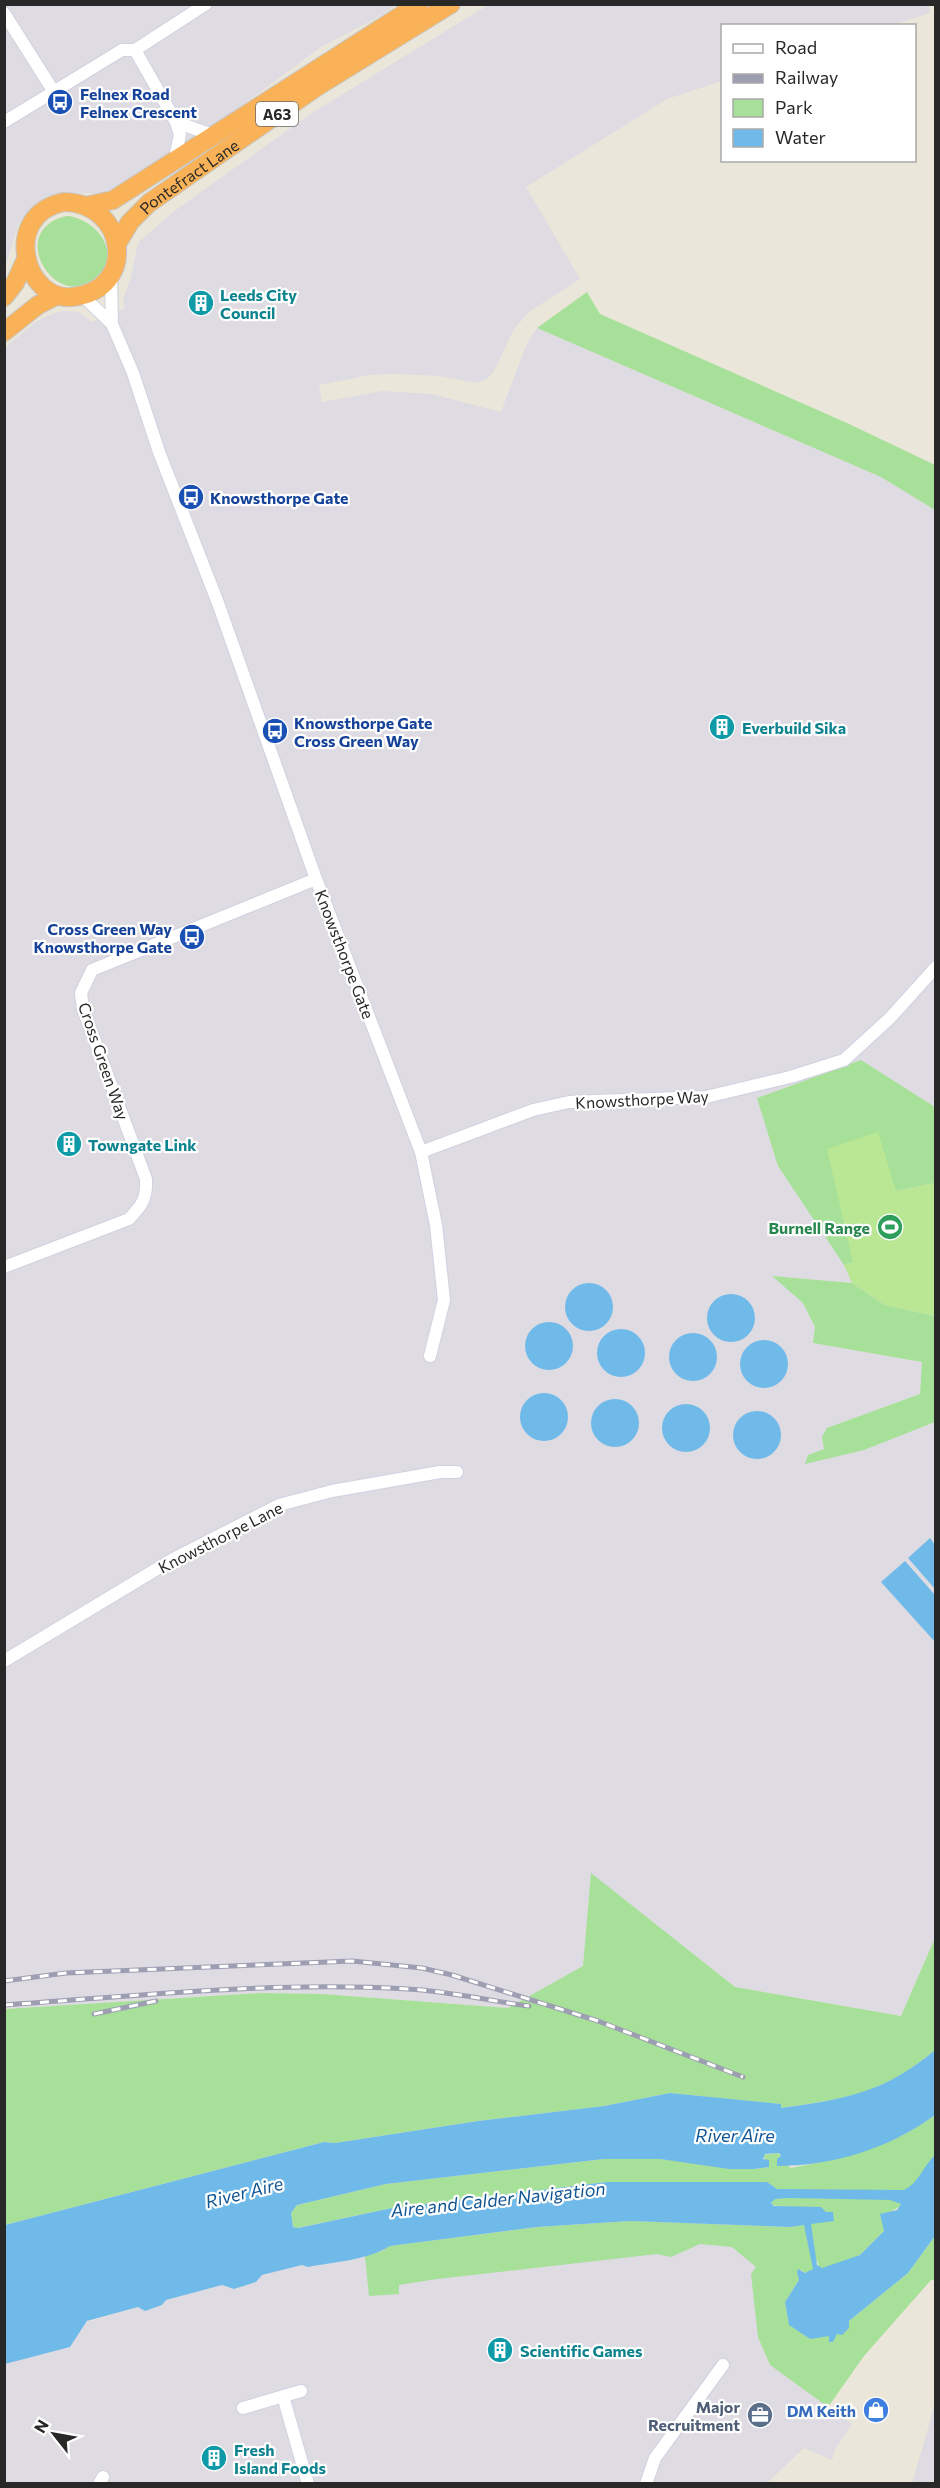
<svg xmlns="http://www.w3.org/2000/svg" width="940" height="2488" font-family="Commissioner,sans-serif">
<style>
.industrial{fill:#dedbe3}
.green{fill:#a7e098}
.pitch{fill:#b9e794}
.water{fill:#70baea;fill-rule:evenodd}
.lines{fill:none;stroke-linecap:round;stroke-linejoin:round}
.minor-casing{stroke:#d0d1e1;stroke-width:14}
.highway-casing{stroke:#c7c7c7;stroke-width:20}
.minor{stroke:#fff;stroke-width:12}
.highway{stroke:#f9b257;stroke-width:18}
.rail-casing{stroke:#9e9eb2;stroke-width:5}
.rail{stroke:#fff;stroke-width:3;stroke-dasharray:9;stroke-linecap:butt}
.labels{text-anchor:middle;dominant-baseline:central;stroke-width:4.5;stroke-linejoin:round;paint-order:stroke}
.shield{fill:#fff;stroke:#686868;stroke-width:1.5}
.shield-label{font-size:15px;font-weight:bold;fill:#282828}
.transit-label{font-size:16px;font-weight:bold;fill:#164399;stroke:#fff;text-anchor:start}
.street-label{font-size:16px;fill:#282828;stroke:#fff}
.culture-label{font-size:16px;font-weight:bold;fill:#0d838f;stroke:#fff;text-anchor:start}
.leisure-label{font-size:16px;font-weight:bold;fill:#27864d;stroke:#fff;text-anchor:end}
.service-label{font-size:16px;font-weight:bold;fill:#4e5e75;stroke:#fff;text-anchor:end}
.shop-label{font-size:16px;font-weight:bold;fill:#366cbe;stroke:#fff;text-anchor:end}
.water-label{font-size:18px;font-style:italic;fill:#115694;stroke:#fff}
</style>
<rect width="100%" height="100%" fill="#ebe6da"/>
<path class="industrial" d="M5,5H396L382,15L321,47L222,120L103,194L78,193L46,196L18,225L5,268Z
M488,5H929L930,13L892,25L722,26V81L667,99L526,187L580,279L529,312L514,329L494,371L487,379L477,383L440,376L394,374L370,375L319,385L322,402L383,391L432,394L501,412L527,343L537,328L881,477L935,510V1107L861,1060L758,1098L844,1265L853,1262L827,1149L878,1132L896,1191L935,1183V1316L885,1305L852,1283L773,1276L803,1303L815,1327L813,1343L922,1362L920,1394L827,1428L825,1449L810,1454L864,1450L935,1422V1938L901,2016L735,1987L591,1874L583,1966L508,2008L322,1994L262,1993L5,2009V348L35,322L47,316L62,311L79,312L92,322L125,308L123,299L131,277L138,243L173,212L309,115Z
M630,2221L765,2226L758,2337L770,2365L852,2424L835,2449L832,2460L804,2448L767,2483L5,2484V2364L70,2347L87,2322L138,2307L162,2305L166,2300L222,2285L234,2289L256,2282L262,2275L302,2265L309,2267L537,2227Z
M935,2404V2483H913V2480Z"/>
<path class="green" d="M66,216C93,217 122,250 100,274C61,319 2,232 66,216Z
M587,292L600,314L847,423L935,465V510L881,477L537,328Z
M861,1060L935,1107V1183L896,1191L854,1262L844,1265L778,1166L757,1098Z
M772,1276L852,1283L885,1305L935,1316V1422L864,1450L805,1464L808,1455L824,1449L822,1437L827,1428L920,1394L922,1362L813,1343L815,1327L803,1303Z
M591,1873L735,1987L901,2016L935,1938V2050C883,2094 845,2099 780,2108V2104L670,2093L604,2106L478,2121L335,2143L324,2142L5,2225V2009L262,1993L322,1994L508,2008L583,1966Z
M935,2115V2155C926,2164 923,2174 914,2183C909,2190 902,2192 897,2201L901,2203V2206L890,2212L884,2231L860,2255L826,2268H819L817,2260L813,2270L805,2273L801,2270L799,2280L785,2302C788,2313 786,2328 799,2330L805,2336L837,2334L849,2321L908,2273L935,2236V2280H931L864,2356L828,2407L770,2365L758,2337L751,2274L756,2267L732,2247L700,2244L671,2257L657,2254L437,2279L399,2285V2294L369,2296L365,2256L382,2251L390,2246L537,2227L630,2221L790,2227L816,2222L826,2212L772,2205V2200L788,2189H777L767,2182H607L392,2208L297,2228L293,2227L291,2213L297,2205L386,2184L604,2159H660L754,2169L769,2167L763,2155L778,2153L781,2156L779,2159L791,2168C842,2158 892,2147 935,2115Z"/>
<path class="pitch" d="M878,1132L896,1191L935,1183V1316L885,1305L852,1283L844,1265L853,1262L827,1149Z"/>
<path class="water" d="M565 1307a24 24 0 1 1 48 0a24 24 0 1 1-48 0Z
M707 1318a24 24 0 1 1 48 0a24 24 0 1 1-48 0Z
M525 1346a24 24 0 1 1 48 0a24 24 0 1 1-48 0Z
M597 1353a24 24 0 1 1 48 0a24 24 0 1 1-48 0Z
M669 1357a24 24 0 1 1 48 0a24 24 0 1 1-48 0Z
M740 1364a24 24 0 1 1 48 0a24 24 0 1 1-48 0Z
M520 1417a24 24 0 1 1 48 0a24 24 0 1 1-48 0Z
M591 1423a24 24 0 1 1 48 0a24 24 0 1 1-48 0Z
M662 1428a24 24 0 1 1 48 0a24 24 0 1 1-48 0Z
M733 1435a24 24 0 1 1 48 0a24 24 0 1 1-48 0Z
M930,1538L935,1545V1589L908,1558Z
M905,1561L935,1595V1642L881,1582Z
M935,2050V2115C889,2149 832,2166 777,2166V2159L781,2156L779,2153L765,2154L763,2159L769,2160V2167L754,2169H729L660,2159H604L386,2184L297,2205L291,2213L293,2227L298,2228L392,2208L607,2182H767L777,2189L904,2190C919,2183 923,2166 935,2155V2236L908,2273L849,2321V2328L842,2335L837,2334L833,2342H829V2336L810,2339L789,2325L785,2302L799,2280L797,2272L798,2269L805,2273L813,2269L804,2225L790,2227L630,2221L537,2227L390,2246C368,2260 334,2262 308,2267L302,2265L262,2275L256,2282L234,2289L222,2285L166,2300L162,2305L145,2311L138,2307L87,2321L70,2347L5,2364V2225L324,2142L335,2143L478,2121L604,2106L670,2093L781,2104V2108C845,2099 884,2093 935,2050ZM789,2198L890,2200L901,2204L897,2210L880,2214L884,2231L860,2255L822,2268L817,2265L811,2224L834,2221L833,2212H826L821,2207L774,2206L771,2203L775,2199Z"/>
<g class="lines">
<g class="minor-casing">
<path id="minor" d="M4,13L54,92
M135,50L176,122L180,135L174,162
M4,122L122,50H135L206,4
M176,122L215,136
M111,275L112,324L133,373L159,452L218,603L316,879L421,1152L436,1225L444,1300L430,1356
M82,295L112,324
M421,1152L533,1110L569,1102L706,1097L790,1077L844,1060L890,1018L936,967
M4,1267L129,1219C142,1205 147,1199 146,1179L83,1009L81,993L92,970L316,879
M4,1661L175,1558L279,1505L332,1491L440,1472H457
M283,2396L308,2484
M243,2408L301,2391
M99,2484L103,2477
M646,2484L655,2458L723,2365"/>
</g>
<g class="highway-casing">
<g id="highway">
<path d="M64,202C127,203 139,290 72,297C25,302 0,215 64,202Z"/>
<path d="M86,206L113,200L419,4"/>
<path id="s1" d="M118,242L130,222L149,203L318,86L451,4"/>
<path d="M4,297L15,283L26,259"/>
<path d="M4,332L38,305L56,296"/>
</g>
</g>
<use href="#minor" class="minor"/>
<use href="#highway" class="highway"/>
<g class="rail-casing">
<path id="rail" d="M4,1981L66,1973L352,1961L422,1968L452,1975L598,2021L743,2077
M4,2005C139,1996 273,1981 408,1989C448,1991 489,2001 529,2006
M94,2014L156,2001"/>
</g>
<use href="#rail" class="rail"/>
</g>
<defs>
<g id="bus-disc" transform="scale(1.35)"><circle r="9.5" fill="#1a4fb4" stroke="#fff"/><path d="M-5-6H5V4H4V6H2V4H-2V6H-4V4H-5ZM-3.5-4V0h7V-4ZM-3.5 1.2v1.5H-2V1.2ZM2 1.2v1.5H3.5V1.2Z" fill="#fff"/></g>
<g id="building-disc" transform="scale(1.35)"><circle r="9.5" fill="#0f9aa8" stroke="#fff"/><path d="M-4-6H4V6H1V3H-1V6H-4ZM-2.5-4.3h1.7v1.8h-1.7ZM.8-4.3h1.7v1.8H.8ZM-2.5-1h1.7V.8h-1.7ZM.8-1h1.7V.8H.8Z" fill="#fff"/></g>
<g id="stadium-disc" transform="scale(1.35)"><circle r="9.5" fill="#2e9e5b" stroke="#fff"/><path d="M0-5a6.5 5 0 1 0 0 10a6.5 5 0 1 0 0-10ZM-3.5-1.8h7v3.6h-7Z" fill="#fff"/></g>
<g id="shop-disc" transform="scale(1.35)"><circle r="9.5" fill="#3f7fe0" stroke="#fff"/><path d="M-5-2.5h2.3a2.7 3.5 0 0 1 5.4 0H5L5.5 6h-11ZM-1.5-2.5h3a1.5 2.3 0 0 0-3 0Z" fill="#fff"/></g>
<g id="office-disc" transform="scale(1.35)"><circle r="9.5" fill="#5c6f8a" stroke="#fff"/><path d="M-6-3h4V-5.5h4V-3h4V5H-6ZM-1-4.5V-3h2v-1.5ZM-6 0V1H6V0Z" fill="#fff"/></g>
</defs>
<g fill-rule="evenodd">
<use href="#bus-disc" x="60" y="102"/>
<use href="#building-disc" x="201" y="303"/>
<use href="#bus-disc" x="191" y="497"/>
<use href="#building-disc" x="722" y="727"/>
<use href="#bus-disc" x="275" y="731"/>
<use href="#bus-disc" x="192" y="937"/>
<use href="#building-disc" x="69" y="1144"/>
<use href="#stadium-disc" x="890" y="1227"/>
<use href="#building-disc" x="500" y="2350"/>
<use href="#shop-disc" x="876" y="2410"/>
<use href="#office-disc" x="760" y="2415"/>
<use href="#building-disc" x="214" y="2458"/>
</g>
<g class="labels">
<rect class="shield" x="256" y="102" width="42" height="24" rx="4.5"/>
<g class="shield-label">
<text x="277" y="114">A63</text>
</g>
<g class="transit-label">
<text x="80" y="93">Felnex Road<tspan x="80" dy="18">Felnex Crescent</tspan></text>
<text x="210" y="497">Knowsthorpe Gate</text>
<text x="294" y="722">Knowsthorpe Gate<tspan x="294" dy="18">Cross Green Way</tspan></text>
<text x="172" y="928" text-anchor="end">Cross Green Way<tspan x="172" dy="18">Knowsthorpe Gate</tspan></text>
</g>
<g class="street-label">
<text stroke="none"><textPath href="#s1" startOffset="98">Pontefract Lane</textPath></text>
<text transform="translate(345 954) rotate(69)">Knowsthorpe Gate</text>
<text transform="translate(104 1061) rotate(71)">Cross Green Way</text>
<text transform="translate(642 1099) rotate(-3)">Knowsthorpe Way</text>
<text transform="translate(220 1537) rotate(-27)">Knowsthorpe Lane</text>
</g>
<g class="culture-label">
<text x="220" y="294">Leeds City<tspan x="220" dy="18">Council</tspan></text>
<text x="742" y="727">Everbuild Sika</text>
<text x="88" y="1144">Towngate Link</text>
<text x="520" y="2350">Scientific Games</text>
<text x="234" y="2449">Fresh<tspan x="234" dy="18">Island Foods</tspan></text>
</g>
<g class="leisure-label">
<text x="870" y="1227">Burnell Range</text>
</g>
<g class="service-label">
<text x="740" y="2406">Major<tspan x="740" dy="18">Recruitment</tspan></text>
</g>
<g class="shop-label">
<text x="856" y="2410">DM Keith</text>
</g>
<g class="water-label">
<text x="735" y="2135">River Aire</text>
<text transform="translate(244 2192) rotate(-14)">River Aire</text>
<text transform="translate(498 2199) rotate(-6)">Aire and Calder Navigation</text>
</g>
</g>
<rect width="940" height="2488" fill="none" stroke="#282828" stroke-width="12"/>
<rect x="721" y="24" width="195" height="138" fill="#ffffff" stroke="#a9a9a9" stroke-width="1.5"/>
<rect x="733" y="44" width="30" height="9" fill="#ffffff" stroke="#a9a9a9" stroke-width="1.5"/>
<text x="775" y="54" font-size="18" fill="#282828">Road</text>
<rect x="733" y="74" width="30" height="9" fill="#9e9eb2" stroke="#a9a9a9" stroke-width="1.5"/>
<text x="775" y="84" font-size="18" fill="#282828">Railway</text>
<rect x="733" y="99" width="30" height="18" fill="#a7e098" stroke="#a9a9a9" stroke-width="1.5"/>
<text x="775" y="114" font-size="18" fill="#282828">Park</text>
<rect x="733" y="129" width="30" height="18" fill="#70baea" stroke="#a9a9a9" stroke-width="1.5"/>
<text x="775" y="144" font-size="18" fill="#282828">Water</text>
<g transform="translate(54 2434) rotate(301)" stroke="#ffffff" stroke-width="4.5" paint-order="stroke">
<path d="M0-4.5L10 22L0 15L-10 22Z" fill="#282828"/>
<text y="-9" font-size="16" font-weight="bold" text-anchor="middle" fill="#282828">N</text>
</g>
</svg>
